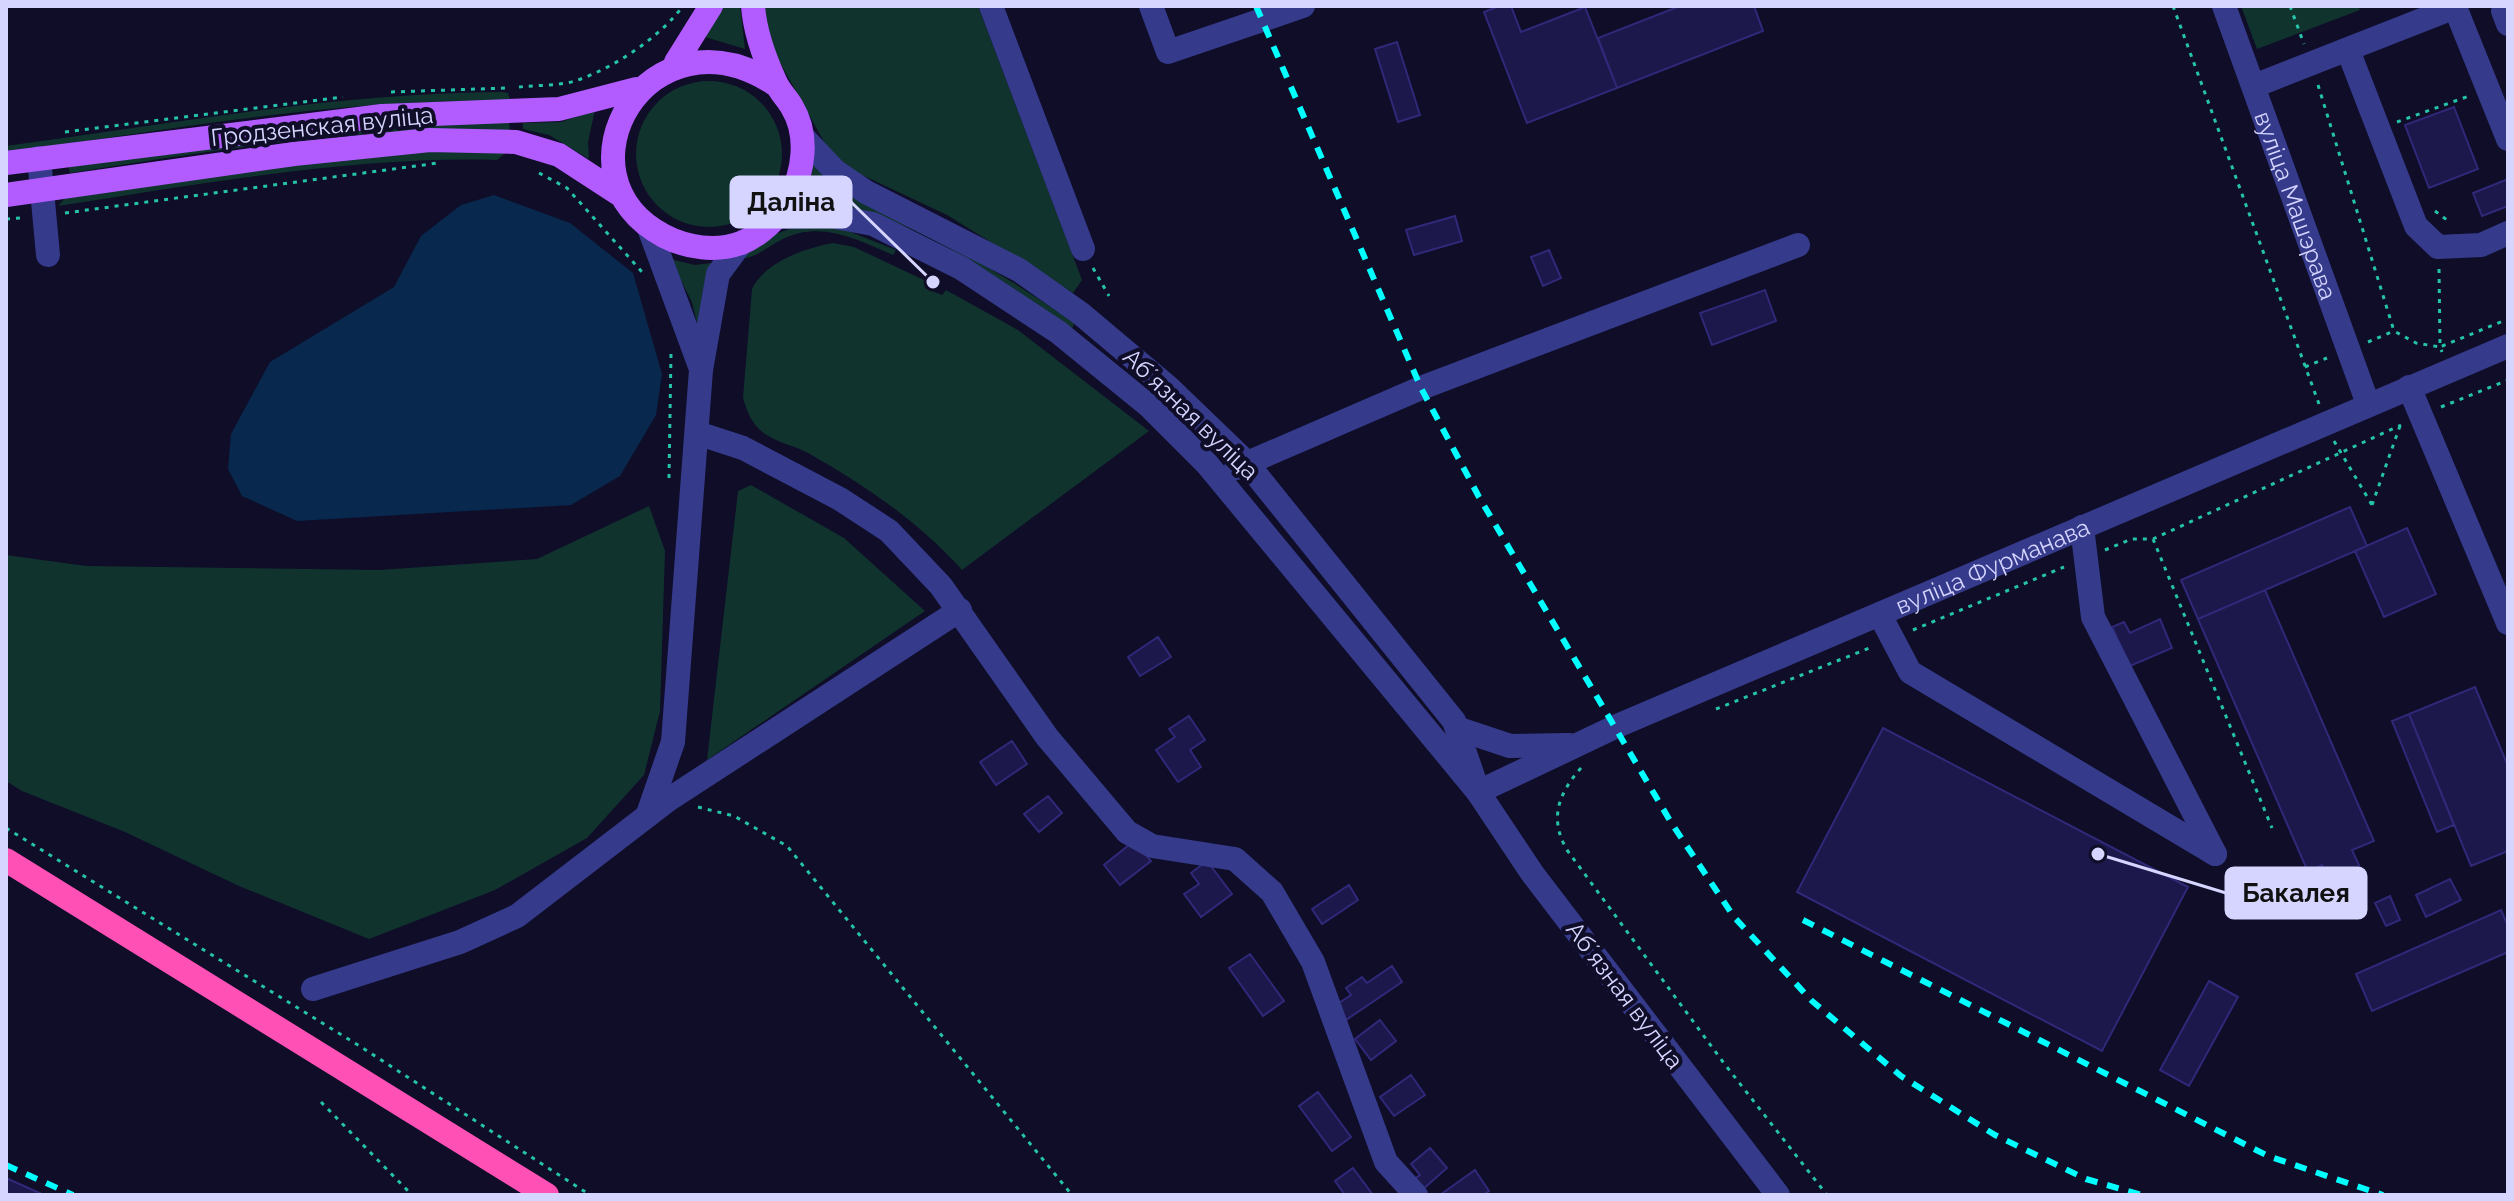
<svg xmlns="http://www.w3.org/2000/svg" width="2514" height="1201" font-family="Raleway,sans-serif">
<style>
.green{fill:#10332e}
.water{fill:#08284d}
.building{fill:#1d184b;stroke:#302879;stroke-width:2}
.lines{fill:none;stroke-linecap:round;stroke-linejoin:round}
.path{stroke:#25c3aa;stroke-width:3;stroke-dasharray:4 6;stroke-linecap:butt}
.minor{stroke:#353a8b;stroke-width:24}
.major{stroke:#b25cff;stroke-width:24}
.highway{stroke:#ff50b5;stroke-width:24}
.rail{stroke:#01ffff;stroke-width:6;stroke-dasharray:12 10;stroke-linecap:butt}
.labels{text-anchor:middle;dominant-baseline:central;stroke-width:8;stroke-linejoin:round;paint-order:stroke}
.street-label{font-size:24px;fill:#d5d5ff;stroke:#0f0d28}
.leader{fill:none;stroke:#d5d5ff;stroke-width:3}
.callout-dot{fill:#d5d5ff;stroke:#0f0d28;stroke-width:3}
.callout{fill:#d5d5ff;stroke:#d5d5ff;stroke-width:3}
.callout-label{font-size:26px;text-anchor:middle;font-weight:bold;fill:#111}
</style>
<rect width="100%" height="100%" fill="#0f0d28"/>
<path class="green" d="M723,6H740L745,49L705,37Z
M763,6H978L1082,280L1073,293L947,215L845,167L828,149L773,50Z
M2241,6H2358L2360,10L2257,49Z
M636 154a73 73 0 1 1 146 0a73 73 0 1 1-146 0Z
M501,92L508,93L510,101C341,98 173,129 6,153V146C171,124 334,93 501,92Z
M595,110L588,142L589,159L549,135L523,129V123L561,122Z
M398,122H509L510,131C362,126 216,150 70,173L68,165Z
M416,151H508L497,160C354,156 200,184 58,206L65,198L250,169Z
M812,164C848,199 889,214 932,237C982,263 1028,290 1074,323L1073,327L1070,330C1003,279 885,194 798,204Z
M801,225H833L896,250L893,255C858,240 823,221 785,238C769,245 759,257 740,259L764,238Z
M833,243L854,247L926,281L925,288L942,295L946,290L1018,330L1149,431L962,570C918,521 867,487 810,454C796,446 778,443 765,434C752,425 747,412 743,398L752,289C765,262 805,248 833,243Z
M670,259L695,265L711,263L702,295L701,340L692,302Z
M751,485L844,538L925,611L707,760L738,491Z
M649,506L665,551L660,711L644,775L587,838L495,890L369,939L239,886L125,832L22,791L6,781V555L86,566L379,570L537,559Z"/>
<path class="water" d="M494,195L570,223L633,273L662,374L656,415L620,476L571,505L297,521L242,496L228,469L231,434L270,362L394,287L421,236L461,205Z"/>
<path class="building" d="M1499,6H1511L1521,32L1585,7L1617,88L1527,123L1484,12Z
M1680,6H1754L1763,31L1617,88L1598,38Z
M1397,42L1420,115L1398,122L1375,49Z
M2454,107L2478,169L2429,188L2405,125Z
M2508,179V206L2482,216L2473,193Z
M1455,216L1462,241L1414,255L1406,230Z
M1549,250L1561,278L1543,286L1531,257Z
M1765,290L1776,321L1712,345L1700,313Z
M2350,507L2367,546L2198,619L2181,580Z
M2407,528L2436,594L2384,617L2355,551Z
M2265,590L2374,841L2352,850L2363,874L2332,888L2322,865L2308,872L2198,619Z
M2160,619L2172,648L2130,666L2112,627L2124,622L2130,633Z
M1158,637L1171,657L1140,676L1128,657Z
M2475,687L2508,766V851L2471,866L2409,714Z
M2409,714L2454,825L2437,832L2392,721Z
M1189,716L1205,740L1190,750L1201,767L1178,782L1156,750L1175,737L1169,729Z
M1883,728L2188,887L2102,1051L1797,892Z
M1012,741L1027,764L996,785L980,762Z
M1048,796L1062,813L1039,832L1024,814Z
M1134,841L1151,861L1120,885L1104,865Z
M1207,861L1232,894L1201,917L1184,894L1199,884L1191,873Z
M2450,879L2461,900L2426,917L2416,895Z
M1349,885L1358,900L1322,924L1312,909Z
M2390,896L2400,920L2386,926L2375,903Z
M2501,910L2508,926V952L2372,1011L2356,974Z
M1250,954L1284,1001L1263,1016L1229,968Z
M1392,966L1402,982L1346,1020L1336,1005L1351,995L1346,988L1362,977L1367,983Z
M2209,981L2238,997L2189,1086L2160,1070Z
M1380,1020L1396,1041L1371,1060L1355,1039Z
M1411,1075L1425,1095L1394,1116L1380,1097Z
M1318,1092L1351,1137L1332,1151L1299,1106Z
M1430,1148L1447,1168L1422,1190L1413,1180L1420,1175L1411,1164Z
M1353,1168L1373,1195H1345L1335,1181Z
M1475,1170L1489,1191L1483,1195H1440Z
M6,1178L44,1195H6Z"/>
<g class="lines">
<path class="path" d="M2173,6L2319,404
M2290,6L2304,44
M2318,85L2394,331L2416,343L2440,347L2442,352
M519,87C537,85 558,86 575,81C614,68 659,38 683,6
M391,92L507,88
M2397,122L2469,96
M65,132L343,97
M539,173L567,188L642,272
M2435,211L2451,223
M65,213L438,163
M6,219L21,218
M1093,268L1109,296
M2439,269L2440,347L2508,319
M2368,342L2394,331
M2305,367L2327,358
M2441,407L2508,380
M2334,441L2372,505
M669,478L671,353
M2372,505L2400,426
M2153,539L2272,828
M2105,550L2132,539H2153L2401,425
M1913,630L2064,567
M1716,709L1872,647
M1581,768C1558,794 1549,819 1567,850L1723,1062L1827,1195
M698,807L734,816L787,846L1072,1195
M6,828L358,1045L590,1195
M321,1102L412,1195"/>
<g class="minor">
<path d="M991,6L1083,249"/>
<path d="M1151,6L1168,52L1303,6"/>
<path id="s1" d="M2224,6L2368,404"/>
<path d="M2508,9L2503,11L2508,24"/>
<path d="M2348,50L2416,226L2438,247L2481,245L2508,233"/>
<path d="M2254,86L2455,7L2508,139"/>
<path d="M803,137L835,171L866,192L1019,270L1080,313L1168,387L1246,462L1454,721L1476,785"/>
<path d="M39,158L48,255"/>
<path d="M779,217L830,216L873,224L961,268L1058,332L1149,406L1207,464L1478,792L1532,873L1778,1195"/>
<path d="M649,228L701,369"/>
<path d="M2409,387L2508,623"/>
<path d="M697,433L743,448L840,499L889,531L941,586L1047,737L1127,832L1152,846L1235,859L1272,892L1313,962L1386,1162L1416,1195"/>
<path d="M1236,468L1421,388L1798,245"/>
<path d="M2082,527L2093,617L2215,854"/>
<path d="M1880,615L1910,672L2215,854"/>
<path d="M1459,729L1510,746L1569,745"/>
<path id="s2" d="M1478,792L1617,726L2508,346"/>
<path d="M648,814L673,742L701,370L718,274L741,243"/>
<path d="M313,989L460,942L517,916L668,800L960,610"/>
</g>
<path class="major" d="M753,6C755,33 764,57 775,81C779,91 787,98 792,107C809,135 804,172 789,199C779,217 761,235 741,243C716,252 687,248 664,236C548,175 649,0 776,85
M676,62L711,6
M6,163L382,116L559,109L636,89
M6,195L294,154L430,140L516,142L559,155L622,196"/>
<path class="highway" d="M6,860L547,1195"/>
<path class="rail" d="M1256,6L1421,388L1479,497L1672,824L1734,917L1812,1001L1901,1076L1995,1135L2086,1179L2142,1195
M1803,920L2268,1156L2383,1195
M6,1165L73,1195"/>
</g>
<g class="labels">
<g class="street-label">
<text transform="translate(322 126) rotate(-6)">Гродзенская вуліца</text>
<text stroke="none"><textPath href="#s1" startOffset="212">вуліца Машэрава</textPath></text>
<text transform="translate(1191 414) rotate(44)">Абʼязная вуліца</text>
<text stroke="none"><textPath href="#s2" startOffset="562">вуліца Фурманава</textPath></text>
<text transform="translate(1625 995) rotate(53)">Абʼязная вуліца</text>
</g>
</g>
<path class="leader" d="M933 282L851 202M2098 854L2226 893"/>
<g class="callout-dot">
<circle cx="933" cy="282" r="8"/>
<circle cx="2098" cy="854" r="8"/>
</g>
<g class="callout">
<rect x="731" y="177" width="120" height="50" rx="8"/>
<rect x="2226" y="868" width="140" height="50" rx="8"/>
</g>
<g class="callout-label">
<text x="791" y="211">Даліна</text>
<text x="2296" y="902">Бакалея</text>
</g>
<rect width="2514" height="1201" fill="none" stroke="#d5d5ff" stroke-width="16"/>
</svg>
